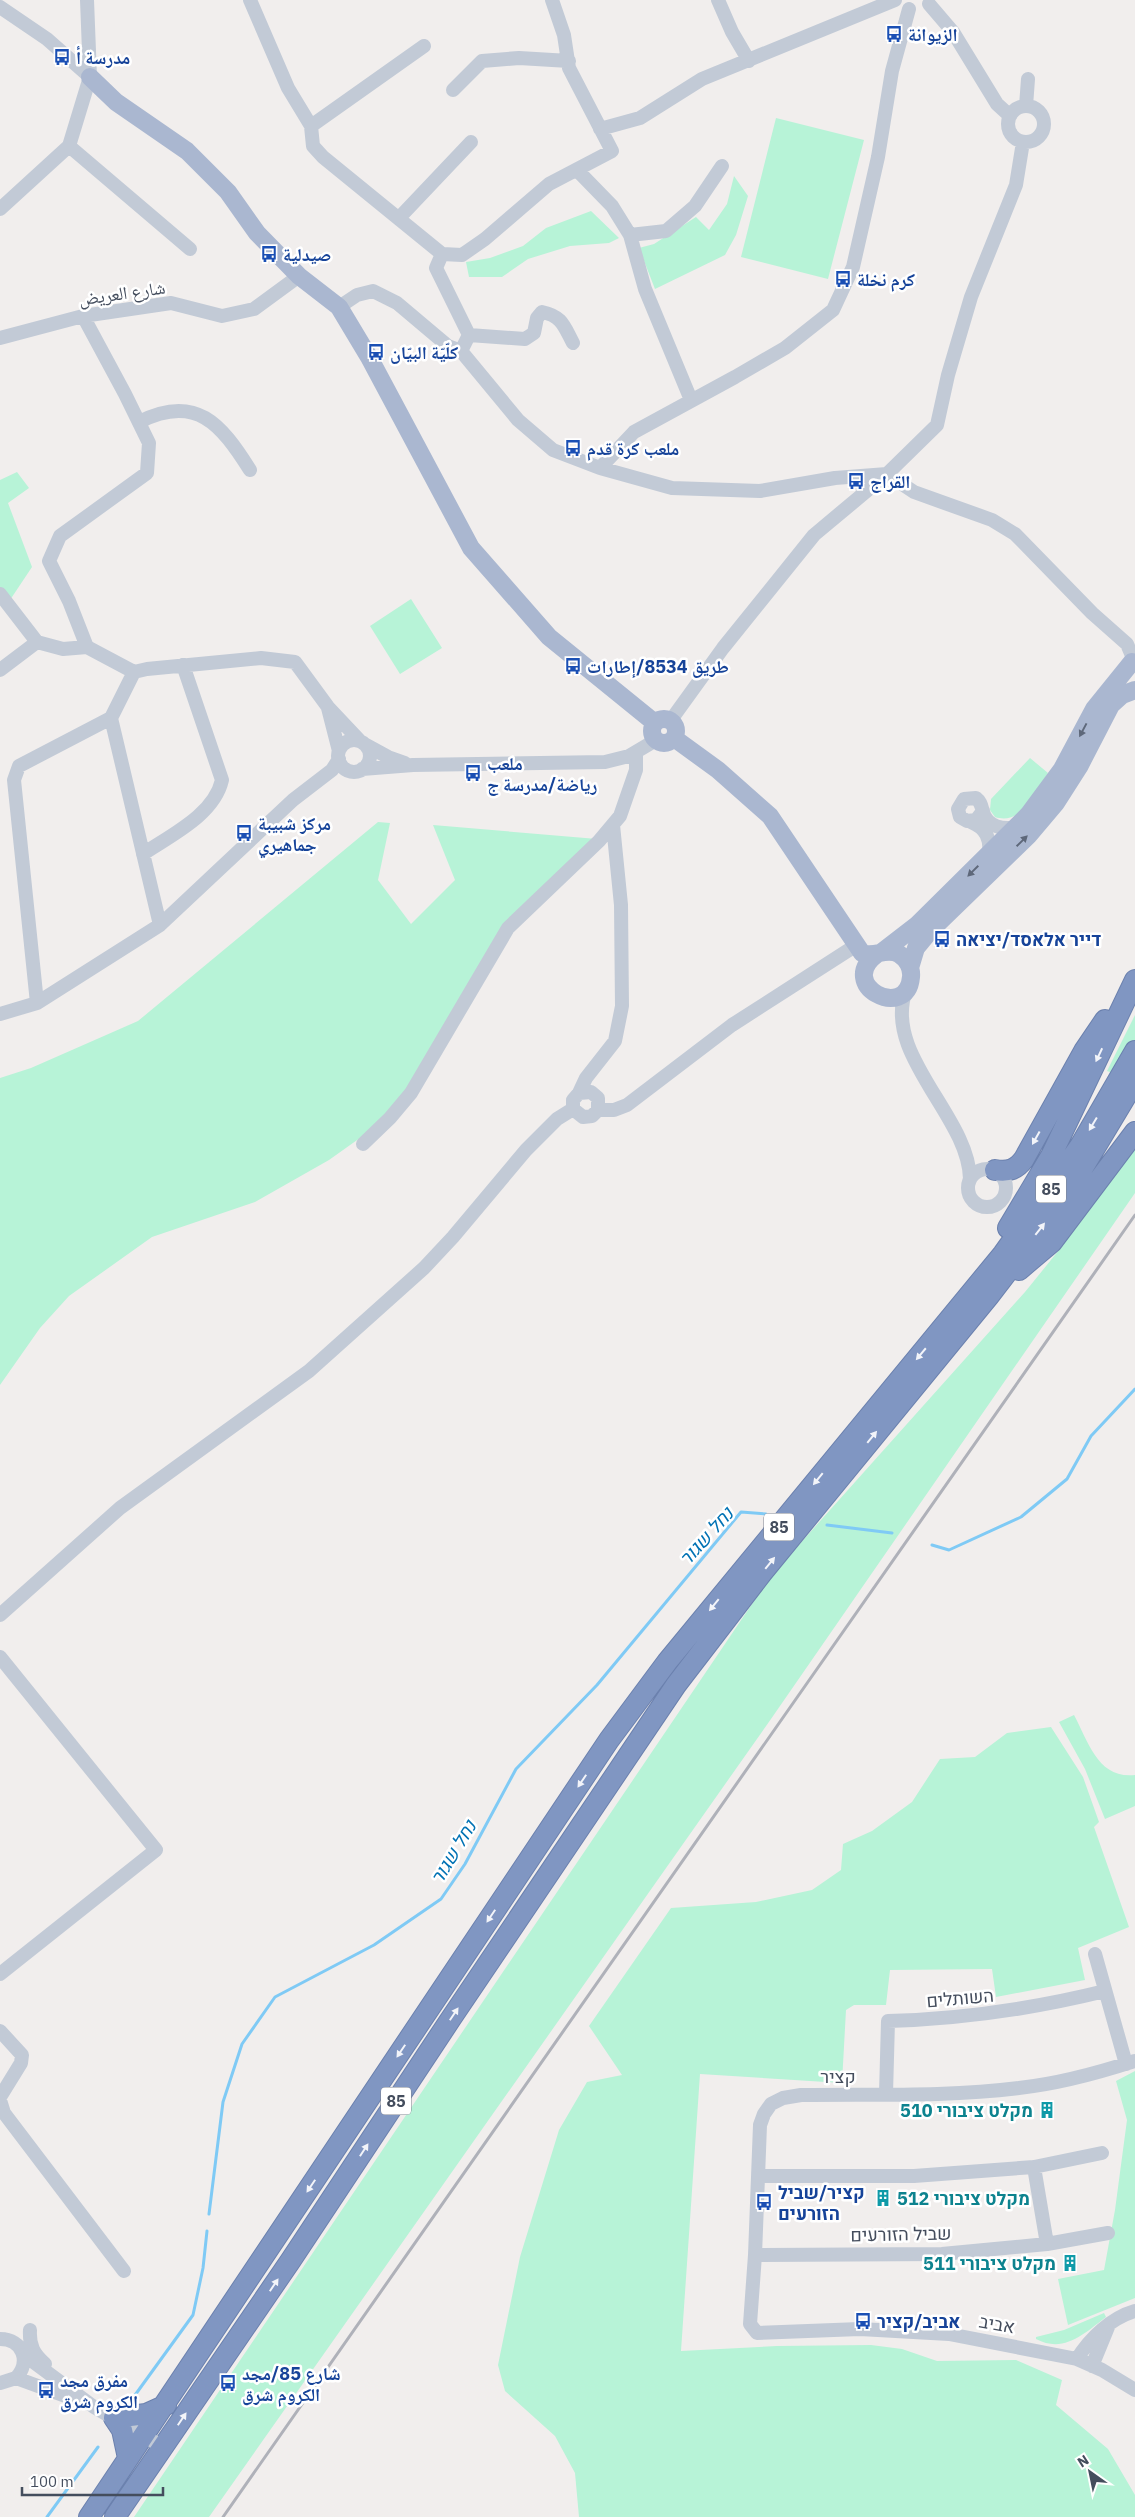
<svg xmlns="http://www.w3.org/2000/svg" width="1135" height="2517" font-family="'IBM Plex Sans','Noto Naskh Arabic',Heebo,sans-serif">
<style>
.green{fill:#b7f3d7}
.lines{fill:none;stroke-linecap:round;stroke-linejoin:round}
.stream{stroke:#7fcaf5;stroke-width:3}
.highway-casing{stroke:#6b81ae;stroke-width:22}
.minor{stroke:#c2cad6;stroke-width:14}
.major{stroke:#aab7d0;stroke-width:18}
.highway{stroke:#8096c2;stroke-width:20}
.rail{stroke:#afb1b9;stroke-width:3}
.oneway{fill:#5e687a}
.oneway2{fill:#f2f4f9}
.labels{text-anchor:middle;dominant-baseline:central;stroke-width:5;stroke-linejoin:round;paint-order:stroke}
.shield{fill:#fff;stroke:#7c828e;stroke-width:1}
.shield-label{font-size:16px;font-weight:bold;fill:#444d5d}
.transit-label{font-size:18px;font-weight:bold;fill:#164399;stroke:#fff;text-anchor:start}
.street-label{font-size:18px;fill:#444d5d;stroke:#fff}
.culture-label{font-size:18px;font-weight:bold;fill:#0d838f;stroke:#fff;text-anchor:end}
.water-label{font-size:19px;font-style:italic;fill:#0072b4;stroke:#fff}
</style>
<rect width="100%" height="100%" fill="#f1eeed"/>
<path class="green" d="M776,118L864,140L828,279L741,257Z
M734,176L748,196L736,235L725,255L655,289L639,248L654,244L696,217L709,230L727,204Z
M591,211L619,238L609,243L570,246L528,259L502,277H469L466,262L490,258L523,246L546,228Z
M17,472L29,488L8,503L32,567L10,600L0,587V480Z
M411,599L442,648L400,674L370,626Z
M1030,758L1048,773C1036,791 1022,826 995,817L990,810L991,799Z
M378,822L390,823L378,880L411,924L455,880L433,825L597,839L502,938L407,1093L367,1133L329,1160L255,1202L152,1237L69,1296L40,1328L0,1385V1078L31,1068L138,1021Z
M1135,1015V1041L1118,1075L1107,1071Z
M1135,1143V1193L771,1719L209,2517H134L771,1576L1025,1292L1059,1250Z
M1074,1715C1089,1743 1098,1779 1135,1775V1806L1105,1819L1085,1769L1059,1722Z
M1051,1727L1083,1777L1099,1822L1094,1827L1129,1927L1078,1948L1085,1980L996,1997L992,1969L890,1970L886,2005H854L846,2010L842,2083L700,2074L681,2351L777,2346L871,2345L902,2349L937,2361L1016,2360L1062,2380L1056,2405L1108,2449L1135,2495V2517H579L575,2473L555,2436L505,2391L498,2365L520,2257L559,2130L587,2082L622,2075L589,2026L671,1908L756,1902L812,1890L841,1870L843,1844L872,1831L912,1802L940,1759L975,1757L1007,1733Z
M1135,2071V2298L1068,2325L1058,2279L1104,2270L1115,2210L1127,2120L1116,2081Z
M1104,2313L1106,2317C1085,2333 1064,2354 1036,2339V2337L1064,2330Z"/>
<g class="lines">
<path class="stream" d="M827,1525L892,1533
M932,1545L949,1550L1021,1517L1067,1479L1091,1436L1135,1389
M209,2214L223,2102L242,2044L275,1997L374,1945L441,1899L465,1864L516,1769L597,1685L741,1512L766,1514
M130,2402L193,2315L203,2268L207,2231
M47,2517L98,2447"/>
<g class="highway-casing">
<path id="highway" d="M995,1170C1008,1172 1016,1170 1024,1159L1084,1051L1105,1020
M1008,1228L1051,1156L1135,980
M1019,1270L1052,1242L1135,1132
M114,2418L146,2414L166,2405
M114,2418L122,2430L128,2458
M89,2517L609,1740L667,1662L1003,1254L1080,1146L1135,1051
M115,2517L291,2260L450,2020L676,1685L762,1573L989,1296L1066,1196L1135,1081"/>
</g>
<path class="minor" d="M250,0L288,88L311,126L313,146L323,157L442,254
M718,0L732,32L749,61
M929,4L953,32L997,104L1009,115
M0,7L47,39L90,77
M453,90L482,61L519,58L569,61
M1008 124a18 18 0 1 1 36 0a18 18 0 1 1-36 0Z
M1026,106L1028,79
M311,126L424,46
M600,129L640,118L702,79L895,0
M69,146L190,249
M577,170L612,206L630,235L645,289L691,400
M0,209L69,146L90,77L87,0
M399,218L471,142
M630,235L666,231L695,206L722,166
M339,307L357,295L373,291L397,303L448,346L461,351L469,335L436,268L442,254L462,255L485,239L549,184L612,151L569,68L564,35L552,0
M83,316L125,394L149,443L147,473L60,536L49,561L69,601L87,647L134,672L147,669L261,658L295,662L328,707L361,742
M469,335L525,339L534,333L537,318L542,312C562,316 564,326 573,343
M0,338L83,316L171,303L222,316L254,309L299,276
M461,351L518,420L553,450L600,468L672,488L760,491L835,478L887,474L937,425L948,375L971,297L1016,185L1023,142
M139,422C196,393 221,424 250,470
M600,468L634,432L735,377L785,348L833,310L853,267L878,157L892,71L909,9
M0,594L37,642L63,649L87,647
M0,670L37,642
M328,708L339,751
M111,718L160,925
M671,720L723,648L814,535L887,474L914,492L992,520L1015,534L1092,613L1127,644L1133,658
M338 756a16 16 0 1 1 32 0a16 16 0 1 1-32 0Z
M366,745L388,757L405,763
M362,769L413,765L605,762L629,756L656,740
M983,811L976,820L967,821L960,817L958,809L964,799L976,798C981,802 981,805 983,812C987,827 1004,830 1016,827
M971,822C986,828 991,839 989,855
M143,854C171,835 214,815 222,780L183,665
M906,990C882,1055 969,1116 970,1179
M37,1003L14,780L19,766L111,718L134,672
M0,1014L37,1003L160,925L293,800L332,770L339,759
M579,1093L586,1078L615,1041L622,1006L621,905L613,825
M598,1110V1098L591,1092L579,1093L573,1100V1109L583,1117L592,1116L598,1110H614L627,1105L732,1025L855,946
M363,1144L390,1118L411,1093L508,928L599,841L620,816L636,770V753
M968 1188a19 19 0 1 1 38 0a19 19 0 1 1-38 0Z
M0,1615L120,1508L309,1371L424,1268L453,1237L526,1150L557,1119L573,1109
M0,1657L156,1850L0,1974
M1095,1954L1126,2064
M0,2031L22,2055L21,2063L0,2097
M1135,2061C1098,2073 1058,2084 1019,2088C947,2097 874,2094 801,2095L783,2098L771,2104L764,2114L760,2125L755,2255L750,2324L757,2333L860,2329L949,2334L1077,2359L1102,2370L1135,2390
M886,2094L888,2021C964,2019 1032,2009 1105,1991
M0,2100L4,2113L124,2271
M1034,2167L1047,2244
M759,2176H914L1034,2167L1102,2153
M755,2255L942,2254L1047,2244L1108,2233
M30,2330C29,2346 34,2354 45,2364
M0,2339C23,2339 31,2362 16,2378L0,2383
M24,2355L94,2407L163,2447
M1077,2359C1090,2338 1111,2318 1135,2311
M1092,2366L1108,2327
M16,2378L79,2401"/>
<path class="major" d="M90,77L116,102L187,151L228,192L257,233L299,276L339,307L369,357L471,548L549,637L655,723
M652 731a12 12 0 1 1 24 0a12 12 0 1 1-24 0Z
M674,738L718,770L770,816L862,953C875,958 886,947 899,954C907,959 912,968 911,977C907,1022 835,985 877,954
M882,952L917,925L1028,815L1062,769L1094,709L1132,662
M910,968L916,948L930,931L1029,835L1056,803L1079,767L1111,705L1122,695L1135,690"/>
<use href="#highway" class="highway"/>
<path class="rail" d="M223,2517L1135,1215"/>
</g>
<defs><path id="oneway-solid" d="M-6-.8H1V-3.2L6.5 0L1 3.2V.8H-6Z" transform="scale(1.25)"/></defs>
<g class="oneway">
<use href="#oneway-solid" transform="translate(1083 730) rotate(118)"/>
<use href="#oneway-solid" transform="translate(1022 841) rotate(-44)"/>
<use href="#oneway-solid" transform="translate(973 871) rotate(135)"/>
</g>
<g class="oneway2">
<use href="#oneway-solid" transform="translate(1099 1055) rotate(115)"/>
<use href="#oneway-solid" transform="translate(1093 1124) rotate(121)"/>
<use href="#oneway-solid" transform="translate(1036 1138) rotate(119)"/>
<use href="#oneway-solid" transform="translate(1040 1229) rotate(-52)"/>
<use href="#oneway-solid" transform="translate(921 1354) rotate(130)"/>
<use href="#oneway-solid" transform="translate(872 1437) rotate(-51)"/>
<use href="#oneway-solid" transform="translate(818 1479) rotate(129)"/>
<use href="#oneway-solid" transform="translate(770 1563) rotate(-51)"/>
<use href="#oneway-solid" transform="translate(714 1605) rotate(129)"/>
<use href="#oneway-solid" transform="translate(582 1781) rotate(124)"/>
<use href="#oneway-solid" transform="translate(491 1916) rotate(124)"/>
<use href="#oneway-solid" transform="translate(454 2014) rotate(-56)"/>
<use href="#oneway-solid" transform="translate(401 2051) rotate(124)"/>
<use href="#oneway-solid" transform="translate(364 2150) rotate(-57)"/>
<use href="#oneway-solid" transform="translate(311 2186) rotate(124)"/>
<use href="#oneway-solid" transform="translate(274 2285) rotate(-56)"/>
<use href="#oneway-solid" transform="translate(182 2419) rotate(-56)"/>
</g>
<defs>
<g id="bus-bare" transform="scale(1.35)"><path d="M-5-6H5V4H4V6H2V4H-2V6H-4V4H-5ZM-3.5-4V0h7V-4ZM-3.5 1.2v1.5H-2V1.2ZM2 1.2v1.5H3.5V1.2Z" fill="#1a4fb4" stroke="#fff" stroke-width="2.5" paint-order="stroke"/></g>
<g id="building-bare" transform="scale(1.35)"><path d="M-4-6H4V6H1V3H-1V6H-4ZM-2.5-4.3h1.7v1.8h-1.7ZM.8-4.3h1.7v1.8H.8ZM-2.5-1h1.7V.8h-1.7ZM.8-1h1.7V.8H.8Z" fill="#0f9aa8" stroke="#fff" stroke-width="2.5" paint-order="stroke"/></g>
</defs>
<g fill-rule="evenodd">
<use href="#bus-bare" x="894" y="34"/>
<use href="#bus-bare" x="62" y="57"/>
<use href="#bus-bare" x="269" y="254"/>
<use href="#bus-bare" x="843" y="279"/>
<use href="#bus-bare" x="376" y="352"/>
<use href="#bus-bare" x="573" y="448"/>
<use href="#bus-bare" x="856" y="481"/>
<use href="#bus-bare" x="573" y="666"/>
<use href="#bus-bare" x="473" y="773"/>
<use href="#bus-bare" x="244" y="833"/>
<use href="#bus-bare" x="942" y="939"/>
<use href="#building-bare" x="1047" y="2110"/>
<use href="#building-bare" x="883" y="2198"/>
<use href="#bus-bare" x="764" y="2202"/>
<use href="#building-bare" x="1070" y="2263"/>
<use href="#bus-bare" x="863" y="2321"/>
<use href="#bus-bare" x="228" y="2383"/>
<use href="#bus-bare" x="46" y="2390"/>
</g>
<g class="labels">
<g class="shield">
<rect x="1036" y="1175.5" width="30" height="27" rx="4"/>
<rect x="764" y="1513.5" width="30" height="27" rx="4"/>
<rect x="381" y="2087.5" width="30" height="27" rx="4"/>
</g>
<g class="shield-label">
<text x="1051" y="1189">85</text>
<text x="779" y="1527">85</text>
<text x="396" y="2101">85</text>
</g>
<g class="transit-label">
<text x="908" y="34">الزيوانة</text>
<text x="76" y="57">مدرسة أ</text>
<text x="283" y="254">صيدلية</text>
<text x="857" y="279">كرم نخلة</text>
<text x="390" y="352">كلّيّة البيّان</text>
<text x="587" y="448">ملعب كرة قدم</text>
<text x="870" y="481">القراج</text>
<text x="587" y="666">طريق 8534/إطارات</text>
<text x="487" y="763">ملعب<tspan x="487" dy="21">رياضة/مدرسة ج</tspan></text>
<text x="258" y="823">مركز شبيبة<tspan x="258" dy="21">جماهيري</tspan></text>
<text x="956" y="939">דייר אלאסד/יציאה</text>
<text x="778" y="2192">קציר/שביל<tspan x="778" dy="21">הזורעים</tspan></text>
<text x="877" y="2321">אביב/קציר</text>
<text x="242" y="2373">شارع 85/مجد<tspan x="242" dy="21">الكروم شرق</tspan></text>
<text x="60" y="2380">مفرق مجد<tspan x="60" dy="21">الكروم شرق</tspan></text>
</g>
<g class="street-label">
<text transform="translate(122 293) rotate(-8)">شارع العريض</text>
<text transform="translate(960 1998) rotate(-5)">השותלים</text>
<text x="838" y="2076">קציר</text>
<text transform="translate(901 2234) rotate(-1)">שביל הזורעים</text>
<text transform="translate(997 2324) rotate(10)">אביב</text>
</g>
<g class="culture-label">
<text x="1033" y="2110">מקלט ציבורי 510</text>
<text x="897" y="2198" text-anchor="start">מקלט ציבורי 512</text>
<text x="1056" y="2263">מקלט ציבורי 511</text>
</g>
<g class="water-label">
<text transform="translate(706 1536) rotate(-48)">נחל שגור</text>
<text transform="translate(453 1852) rotate(-59)">נחל שגור</text>
</g>
</g>
<g transform="translate(1090 2472) rotate(327)" stroke="#ffffff" stroke-width="4" paint-order="stroke">
<path d="M0-4L9 19L0 12L-9 19Z" fill="#444d5d"/>
<text y="-8" font-size="14" font-weight="bold" text-anchor="middle" fill="#444d5d">N</text>
</g>
<path d="M22 2487v8h141v-8" fill="none" stroke="#444d5d" stroke-width="2.5"/>
<text x="30" y="2487" font-size="15" fill="#444d5d" stroke="#ffffff" stroke-width="4" paint-order="stroke">100 m</text>
</svg>
